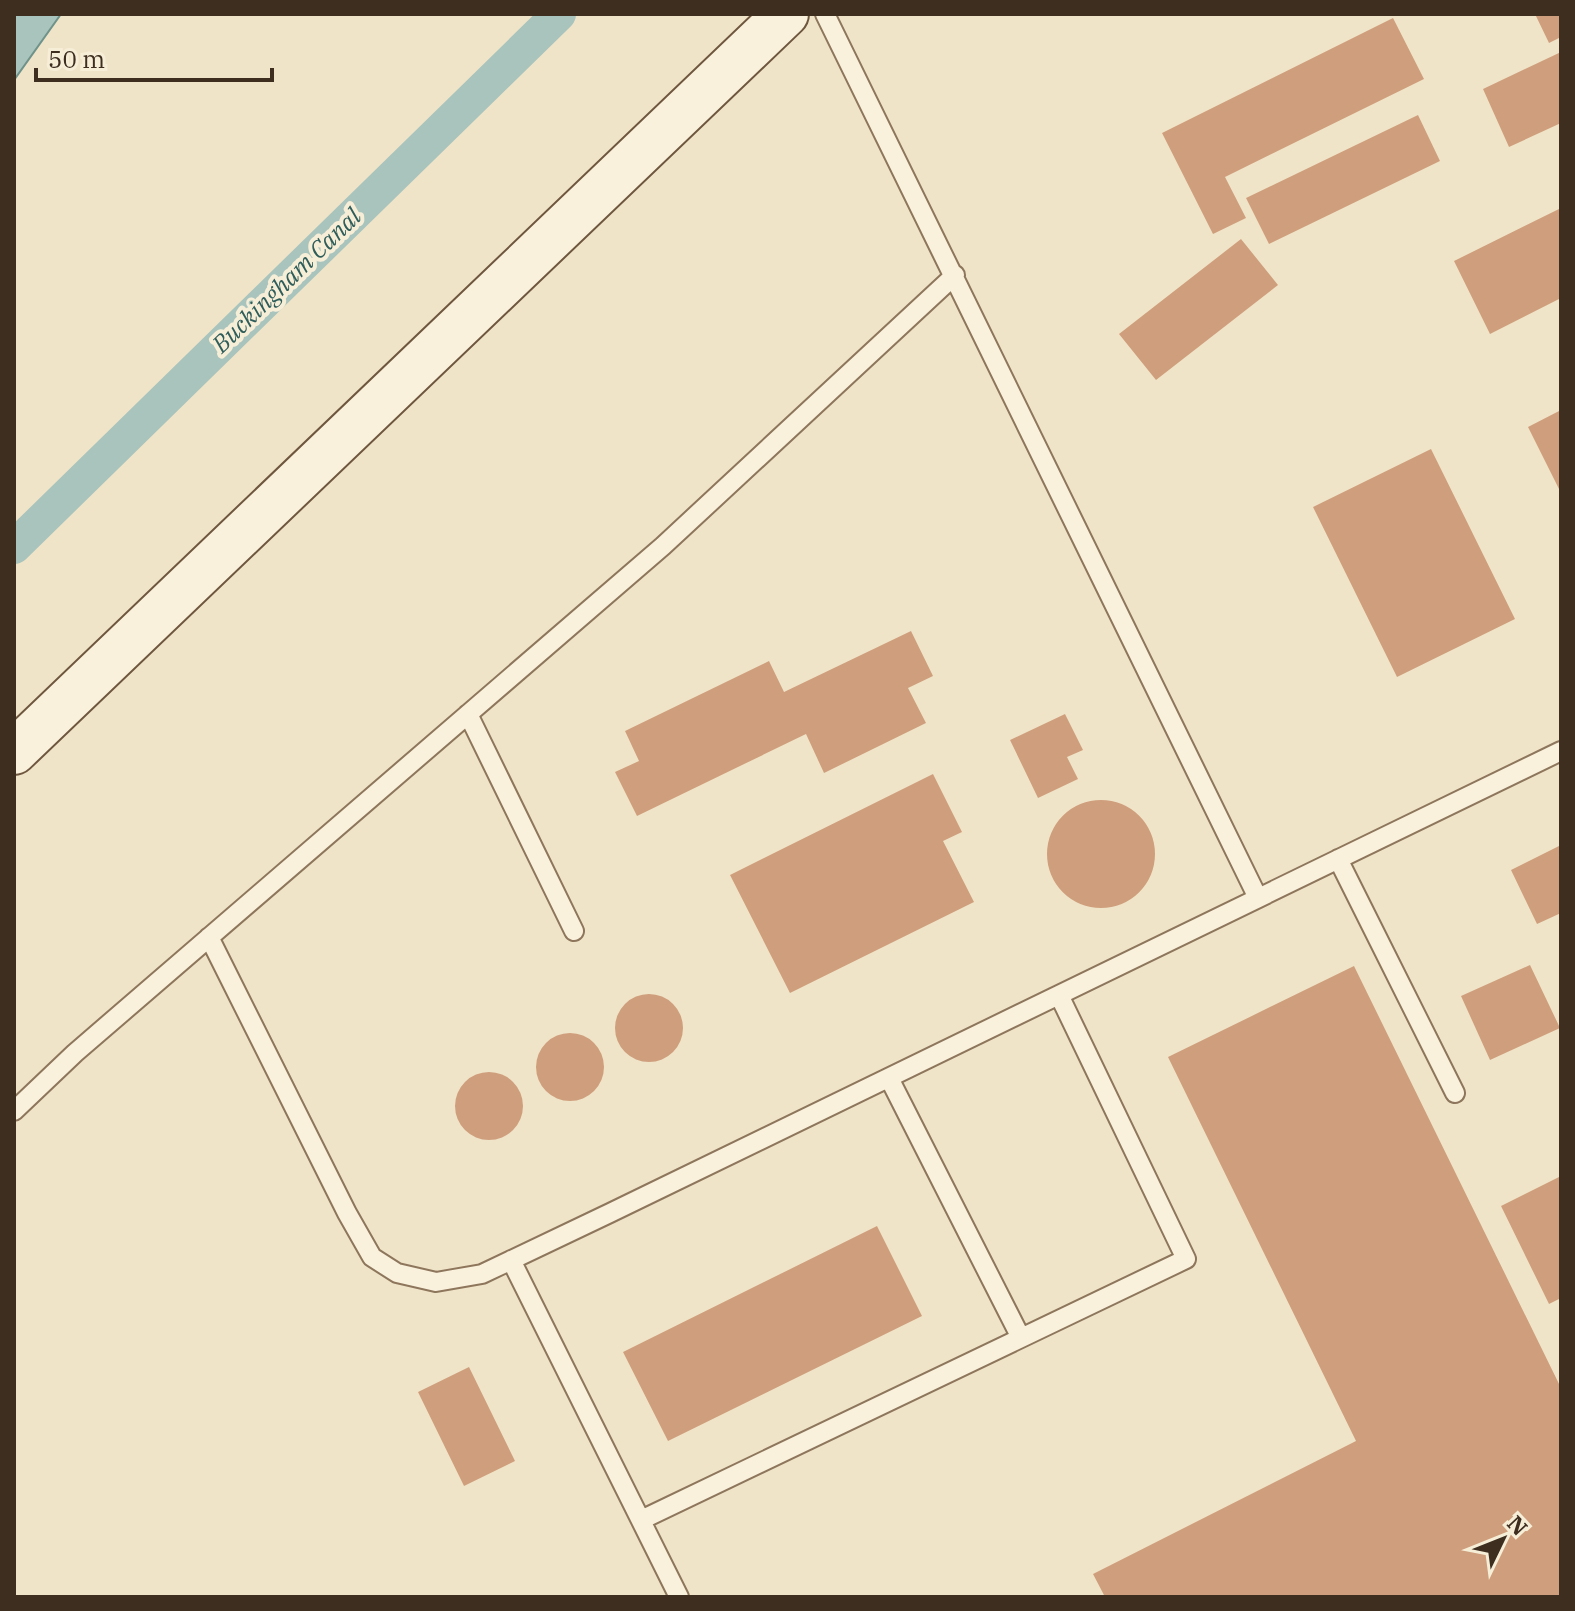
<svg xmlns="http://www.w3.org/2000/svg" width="1575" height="1611" font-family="'IBM Plex Serif',serif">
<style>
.water{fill:#a9c4bc;stroke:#6f938a;stroke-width:2}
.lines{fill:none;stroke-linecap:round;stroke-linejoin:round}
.canal{stroke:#a9c4bc;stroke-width:34}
.building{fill:#cf9f7d}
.service-casing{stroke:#8d765c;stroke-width:22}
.secondary-casing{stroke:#6f573f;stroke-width:48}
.service{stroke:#faf1dc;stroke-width:18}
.secondary{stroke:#faf1dc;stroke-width:44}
.labels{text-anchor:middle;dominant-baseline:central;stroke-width:8;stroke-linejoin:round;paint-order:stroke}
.water-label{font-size:24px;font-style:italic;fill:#2f5d5a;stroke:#f7eed8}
</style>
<rect width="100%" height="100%" fill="#f0e4c8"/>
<path class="water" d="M14,14H61L14,80Z"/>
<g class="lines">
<path class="canal" d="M14,547L559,14"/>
</g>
<path class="building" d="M1535,14H1561V37L1549,43Z
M1393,18L1424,79L1225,177L1246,218L1213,234L1162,133Z
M1561,52V123L1509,147L1483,89Z
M1418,115L1440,161L1269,244L1246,198Z
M1561,208V298L1490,334L1454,261Z
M1241,239L1278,285L1156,380L1119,334Z
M1561,410V493L1528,427Z
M1431,449L1515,619L1397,677L1313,507Z
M911,631L933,676L908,688L926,723L824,773L806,734L637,816L615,772L639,761L625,731L769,661L784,692Z
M1065,714L1083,750L1067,757L1078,779L1038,798L1010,740Z
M933,774L962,832L943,841L974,902L790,993L730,875Z
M1047 854a54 54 0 1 1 108 0a54 54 0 1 1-108 0Z
M1561,845V913L1537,924L1511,870Z
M1530,965L1560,1028L1490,1060L1461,996Z
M1354,966L1561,1388V1597H1105L1093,1574L1356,1441L1168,1057Z
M615 1028a34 34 0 1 1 68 0a34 34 0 1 1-68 0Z
M536 1067a34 34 0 1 1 68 0a34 34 0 1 1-68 0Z
M455 1106a34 34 0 1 1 68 0a34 34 0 1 1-68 0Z
M1561,1176V1298L1549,1304L1501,1206Z
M877,1226L922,1316L668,1441L623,1352Z
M469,1367L515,1461L464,1486L418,1392Z"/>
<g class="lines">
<g class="service-casing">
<path id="service" d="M825,14L1258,898
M468,714L574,931
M1338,859L1455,1093
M209,937L347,1213L372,1257L397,1273L436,1282L482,1274L610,1213L1561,751
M889,1078L1021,1338
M14,1111L75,1053L663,546L955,275
M511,1260L679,1597
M641,1520L1186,1259L1059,995"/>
</g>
<g class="secondary-casing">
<path id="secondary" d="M14,752L786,14"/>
</g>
<use href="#service" class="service"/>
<use href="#secondary" class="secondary"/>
</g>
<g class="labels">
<g class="water-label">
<text transform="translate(286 280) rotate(-44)">Buckingham Canal</text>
</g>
</g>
<rect width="1575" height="1611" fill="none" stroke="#3d2e20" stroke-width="32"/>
<g transform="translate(1503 1539) rotate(47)" stroke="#f7eed8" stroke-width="6" paint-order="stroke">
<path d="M0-6L14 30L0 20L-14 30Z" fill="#3d2e20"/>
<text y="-12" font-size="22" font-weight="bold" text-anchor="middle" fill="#3d2e20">N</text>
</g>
<path d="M36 68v12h236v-12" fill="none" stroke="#3d2e20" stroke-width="4"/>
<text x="48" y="68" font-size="24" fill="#3d2e20" stroke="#f7eed8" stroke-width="6" paint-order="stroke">50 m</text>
</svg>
